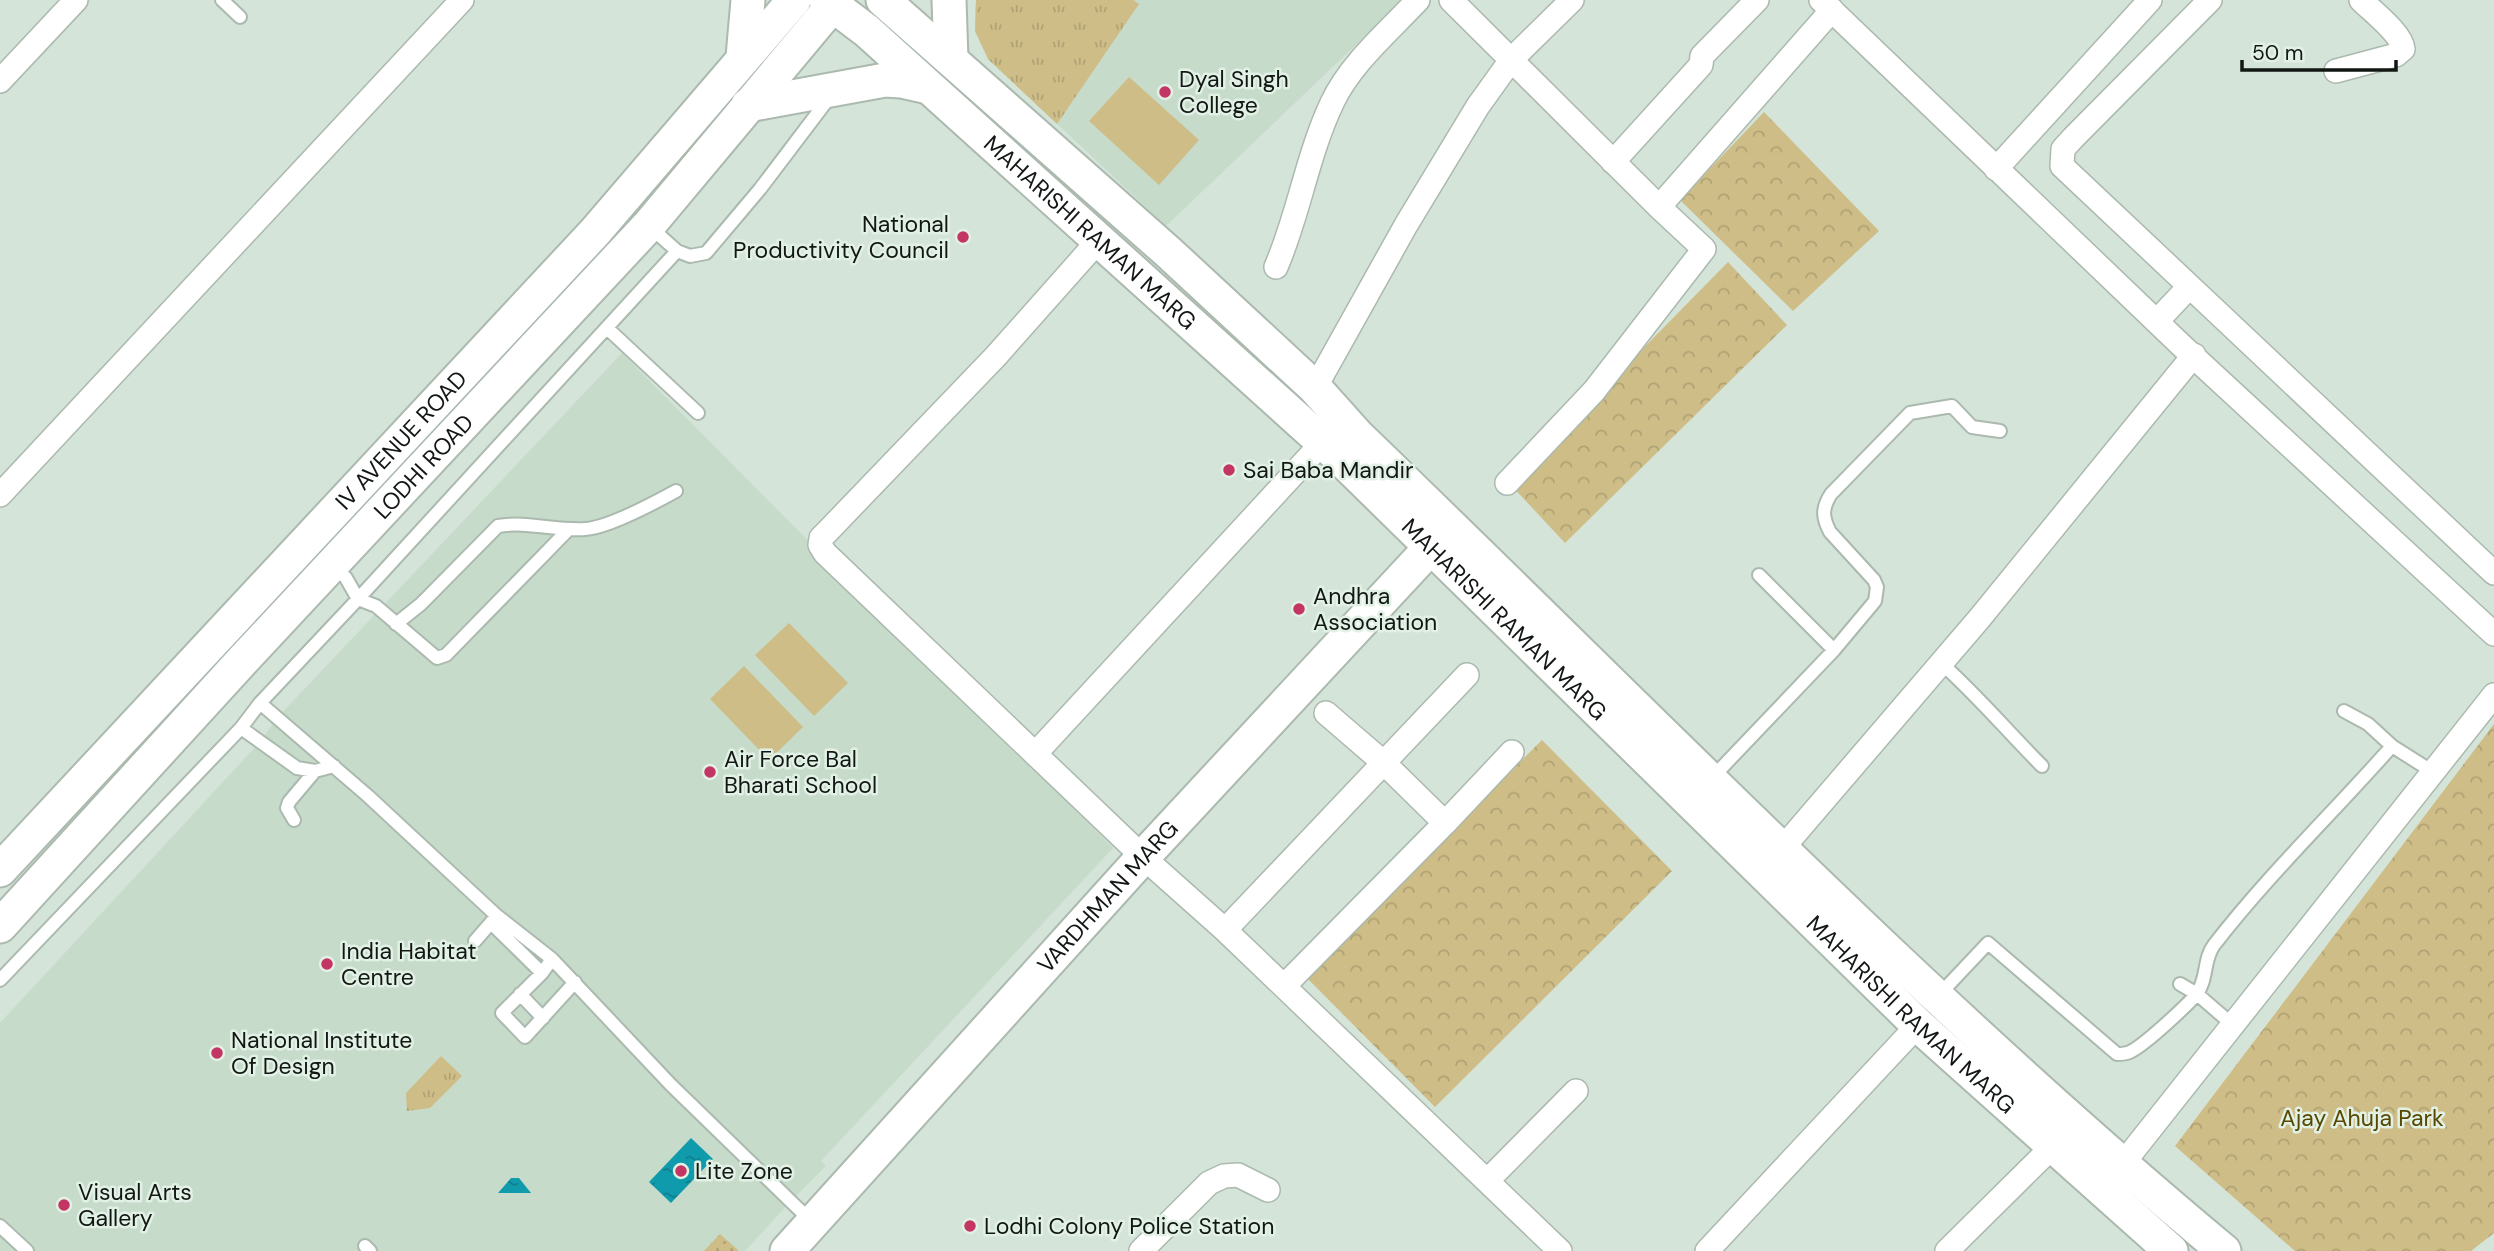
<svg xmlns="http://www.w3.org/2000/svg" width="2494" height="1251" font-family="'DM Sans',sans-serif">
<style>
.built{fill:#c6dbca}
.grass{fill:url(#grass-tufts)}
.forest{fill:url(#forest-crowns)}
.garden{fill:url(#garden-dots)}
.pitch{fill:#cebd87}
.water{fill:url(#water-ripples)}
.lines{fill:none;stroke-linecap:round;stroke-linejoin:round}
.lane-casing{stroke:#abb9ae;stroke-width:16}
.street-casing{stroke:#abb9ae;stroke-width:26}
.secondary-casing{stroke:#abb9ae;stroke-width:37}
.lane{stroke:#fff;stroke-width:12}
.street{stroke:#fff;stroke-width:23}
.secondary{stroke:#fff;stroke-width:33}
.poi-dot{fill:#c33664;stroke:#e2f1e5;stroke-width:2.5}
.labels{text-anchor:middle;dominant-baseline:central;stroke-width:5;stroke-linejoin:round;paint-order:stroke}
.poi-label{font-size:23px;fill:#121713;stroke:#e2f1e5;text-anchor:start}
.street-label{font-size:23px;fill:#121713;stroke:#e2f1e5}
.park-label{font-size:23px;fill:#584701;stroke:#e2f1e5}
</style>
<defs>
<pattern id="grass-tufts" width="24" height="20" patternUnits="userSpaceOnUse" patternTransform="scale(1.75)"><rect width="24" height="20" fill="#cebd87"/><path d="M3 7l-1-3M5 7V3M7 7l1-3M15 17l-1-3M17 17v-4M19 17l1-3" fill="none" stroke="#b0a274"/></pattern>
<pattern id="forest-crowns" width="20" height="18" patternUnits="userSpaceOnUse" patternTransform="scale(1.75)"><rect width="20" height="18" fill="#cebd87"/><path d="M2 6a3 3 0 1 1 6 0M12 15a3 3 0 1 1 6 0" fill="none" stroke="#b0a274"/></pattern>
<pattern id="garden-dots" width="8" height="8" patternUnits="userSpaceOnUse" patternTransform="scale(1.75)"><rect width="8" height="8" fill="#cebd87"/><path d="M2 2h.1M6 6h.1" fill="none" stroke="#b0a274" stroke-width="1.8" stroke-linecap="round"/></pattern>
<pattern id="water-ripples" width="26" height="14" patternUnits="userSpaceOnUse" patternTransform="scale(1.75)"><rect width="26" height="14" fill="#109bad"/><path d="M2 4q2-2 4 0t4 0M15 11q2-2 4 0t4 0" fill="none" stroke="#0e7d8c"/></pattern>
</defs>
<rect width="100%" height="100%" fill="#d5e4d8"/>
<path class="built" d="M976,0H1403L1166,226L988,59L975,31Z
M622,353L1113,848L821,1161L826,1166L790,1202L745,1251H0V1023L259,743L277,718Z"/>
<path class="grass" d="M976,0H1133L1139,4L1057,124L988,59L975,31Z
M441,1056L462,1076L430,1108L407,1111L406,1093Z"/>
<path class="forest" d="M1764,112L1879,231L1793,311L1680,200Z
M1728,262L1787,325L1565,543L1510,484Z
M2494,724V1233L2471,1251H2295L2175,1146Z
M1542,740L1672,871L1435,1107L1305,976Z"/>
<path class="garden" d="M720,1234L738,1250L737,1251H704Z"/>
<path class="pitch" d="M1129,77L1199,140L1159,185L1089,121Z
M789,623L848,683L814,716L755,655Z
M744,666L803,727L769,760L710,699Z"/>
<path class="water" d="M691,1138L713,1159L671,1203L649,1182Z
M511,1178H519L531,1193H498Z"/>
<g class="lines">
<g class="lane-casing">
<path id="lane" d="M222,0L240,17
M649,226L677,251L690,256L706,253L760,189L829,98
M677,251L358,599L260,703L368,796L496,915L552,959L671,1085L812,1222
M607,328L698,413
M333,565L346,578L358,599L376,606L437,658L446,655L569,529
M1759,575L1834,650
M396,624L421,604L498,526C526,521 556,531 585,529C607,528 656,502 676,491
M1941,663C1977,695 2008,732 2042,766
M2344,711L2368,724L2392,746
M241,728L297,768L315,771L334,766
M1710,780L1834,650L1875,601L1877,587L1874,580L1830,532C1822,517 1822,508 1831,494L1910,413L1952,406L1972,427L2000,431
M294,820L287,808L289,802L315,771
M492,924L542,973
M475,941L495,918
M552,959L542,973L502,1013L525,1037L575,982
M0,980L241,728L260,703
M2180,984L2197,994L2233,1025
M520,994L543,1018
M1939,995L1988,943L2117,1054C2120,1054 2124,1054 2127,1053C2140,1050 2186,1006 2196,995C2208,980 2203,959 2214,945C2268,875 2333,813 2392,746L2433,772
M0,1226L27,1251
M365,1246L370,1251"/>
</g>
<g class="street-casing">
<path id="street" d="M1451,0L1659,207L1704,249L1594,391L1507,483
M1821,0L2181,345L2494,634
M2210,0L2074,137L2063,149L2062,166L2494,573
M2336,71L2396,55L2403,49C2402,34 2372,11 2361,0
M0,81L76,0
M1613,162L1701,65L1702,56L1757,0
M1996,169L2150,0
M1659,207L1832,10
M1099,240L996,356L827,532L821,538L820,545L825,553L1143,857L1225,930L1560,1251
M1276,267C1299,214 1307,156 1332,103C1350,64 1388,32 1418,0
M2157,321L2189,287
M1315,388L1406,225L1478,106L1511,60L1572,0
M0,495L462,0
M1035,754L1323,442
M1445,823L1512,752
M1781,850L1979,619L2194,355
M1225,930L1467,675
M1284,986L1445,823L1384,763L1326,713
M2121,1166L2494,695
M1487,1181L1576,1091
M1141,1251L1209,1183L1224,1176L1238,1175L1268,1190
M1707,1251L1918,1025
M1947,1251L2052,1147"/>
</g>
<g class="secondary-casing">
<g id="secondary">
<path id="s1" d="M826,0L867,31L1337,455L1918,1025L2171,1251"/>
<path d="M883,0L1167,251L1315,388L1358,436C1644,711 1919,997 2224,1251"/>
<path d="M949,0L951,59"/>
<path d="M743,57L748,0"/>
<path d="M748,105L885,80L901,81L928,87"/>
<path id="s2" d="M0,870L595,232L794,0"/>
<path id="s3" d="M0,926L242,661L649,225L837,0"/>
<path id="s4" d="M787,1251L1143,857L1432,546"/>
</g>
</g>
<use href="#lane" class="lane"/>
<use href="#street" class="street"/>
<use href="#secondary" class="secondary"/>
</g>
<g class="poi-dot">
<circle cx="1165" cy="92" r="7"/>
<circle cx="963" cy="237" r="7"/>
<circle cx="1229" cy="470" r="7"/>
<circle cx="1299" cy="609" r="7"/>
<circle cx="710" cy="772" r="7"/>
<circle cx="327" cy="964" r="7"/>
<circle cx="217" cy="1053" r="7"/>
<circle cx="681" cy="1171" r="7"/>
<circle cx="64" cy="1205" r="7"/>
<circle cx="970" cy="1226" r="7"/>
</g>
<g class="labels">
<g class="poi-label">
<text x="1179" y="79">Dyal Singh<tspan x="1179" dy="26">College</tspan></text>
<text x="949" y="224" text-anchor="end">National<tspan x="949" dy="26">Productivity Council</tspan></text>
<text x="1243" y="470">Sai Baba Mandir</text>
<text x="1313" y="596">Andhra<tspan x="1313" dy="26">Association</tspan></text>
<text x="724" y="759">Air Force Bal<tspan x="724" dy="26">Bharati School</tspan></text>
<text x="341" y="951">India Habitat<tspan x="341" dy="26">Centre</tspan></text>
<text x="231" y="1040">National Institute<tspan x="231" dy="26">Of Design</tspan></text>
<text x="695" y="1171">Lite Zone</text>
<text x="78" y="1192">Visual Arts<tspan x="78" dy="26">Gallery</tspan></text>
<text x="984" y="1226">Lodhi Colony Police Station</text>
</g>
<g class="street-label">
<text stroke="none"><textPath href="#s1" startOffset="352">MAHARISHI RAMAN MARG</textPath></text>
<text stroke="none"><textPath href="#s2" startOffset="588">IV AVENUE ROAD</textPath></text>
<text stroke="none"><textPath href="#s3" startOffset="625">LODHI ROAD</textPath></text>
<text stroke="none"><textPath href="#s1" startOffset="919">MAHARISHI RAMAN MARG</textPath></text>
<text stroke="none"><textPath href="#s4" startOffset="478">VARDHMAN MARG</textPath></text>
<text stroke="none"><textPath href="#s1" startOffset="1486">MAHARISHI RAMAN MARG</textPath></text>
</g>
<g class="park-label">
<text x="2362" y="1118">Ajay Ahuja Park</text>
</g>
</g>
<path d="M2242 60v10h154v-10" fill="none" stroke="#121713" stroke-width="3.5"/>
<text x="2252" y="60" font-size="21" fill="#121713" stroke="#e2f1e5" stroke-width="5" paint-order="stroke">50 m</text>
</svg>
